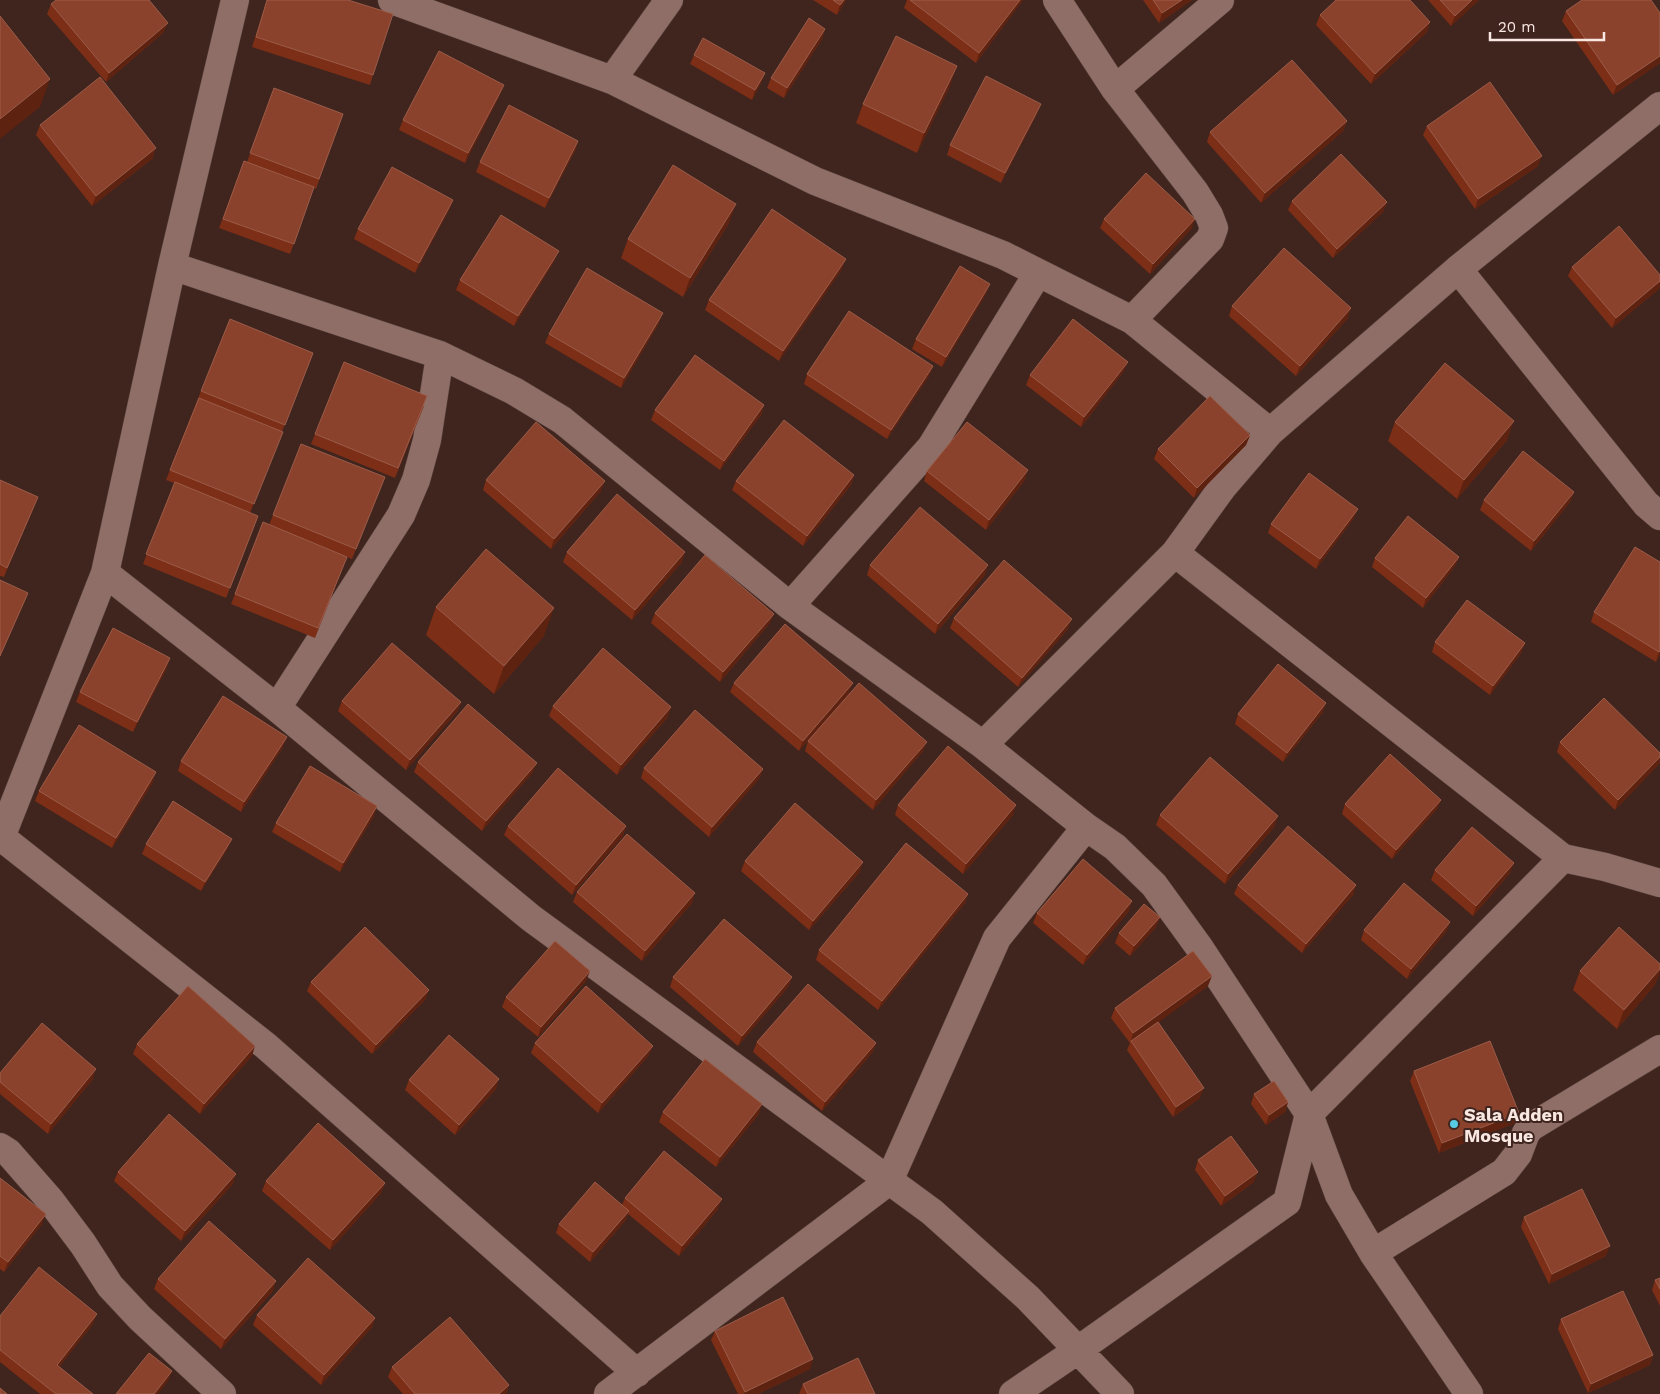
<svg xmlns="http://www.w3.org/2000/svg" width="1660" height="1394" font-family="'Work Sans',sans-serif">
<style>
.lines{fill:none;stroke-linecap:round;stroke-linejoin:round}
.street-casing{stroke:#58413c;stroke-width:29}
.street{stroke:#8e6e66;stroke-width:28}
.wall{fill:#7c2e17}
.shaded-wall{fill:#5e2211}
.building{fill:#8a422d;stroke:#9b5c49}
.poi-dot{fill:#58c9e3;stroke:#3f251e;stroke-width:2}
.labels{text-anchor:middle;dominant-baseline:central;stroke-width:4;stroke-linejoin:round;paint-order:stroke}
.poi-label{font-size:18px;font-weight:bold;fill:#f9e7e2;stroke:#3f251e;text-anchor:start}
</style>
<rect width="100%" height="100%" fill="#3f251e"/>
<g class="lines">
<g class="street-casing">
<path id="street" d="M392,0L612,80L815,181L1003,255L1132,320L1270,432
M1057,0L1115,89L1195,192L1209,215L1214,228L1210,239L1132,320
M612,80L669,0
M1115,89L1220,0
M172,266L440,355L514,391L562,420L790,606L983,745L1086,827L1115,847L1154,885L1199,947L1309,1114L1339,1195L1373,1253L1469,1394
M1458,269L1646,504L1660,516
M1175,553L1563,858L1605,867L1660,883
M105,573L277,708L531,918L932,1212L1028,1298L1120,1394
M790,606L931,447L1038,273
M277,708L401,515L416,480L427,440L440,355
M983,745L1175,553L1222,488L1270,432L1458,269L1660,106
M1,837L266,1046L637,1373
M0,840L105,573L172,266L235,0
M0,1147L8,1152L50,1200L83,1244L110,1286L140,1318L222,1394
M1373,1253L1504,1172L1518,1154L1526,1133L1531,1127L1660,1049
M608,1394L889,1181L997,938L1086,827
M1013,1394L1078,1350L1287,1202L1309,1114L1563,858"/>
</g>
<use href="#street" class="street"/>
</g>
<path class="wall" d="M267,0H348L373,75L370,85L252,47Z
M813,0H846L837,15Z
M907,0H1023L976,63L904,8Z
M1143,0H1192L1159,23Z
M1428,0H1479L1451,26Z
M51,4L164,32L106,82L47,14Z
M1566,11L1660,13V63L1613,95L1562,21Z
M1320,15L1430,22L1427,32L1371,84L1316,25Z
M825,29L822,39L784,98L767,88L771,78Z
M694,55L765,73L761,83L752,100L690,64Z
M950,86L917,153L856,123L863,104Z
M274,88L343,114L316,189L314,188L290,254L219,228L244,161L247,162Z
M500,95L465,163L399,130L403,120Z
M1037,114L1001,183L947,155L950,145Z
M1347,121L1343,131L1261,203L1207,142L1210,132Z
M40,125L153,158L92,206L36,135Z
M1427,126L1538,166L1475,209L1423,135Z
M578,141L575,151L545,208L476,172L480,162Z
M453,200L449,210L415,273L354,239L358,229Z
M1292,201L1387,202L1383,212L1333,258L1288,210Z
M1104,219L1192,228L1150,274L1100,228Z
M729,223L683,297L621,258L628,239Z
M555,260L514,326L456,290L460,280Z
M1572,267L1660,275V288L1612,328L1568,276Z
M842,269L779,361L705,310L709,300Z
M986,294L942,367L912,349L916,339Z
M1232,306L1348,318L1296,376L1229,316Z
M659,323L621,388L545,343L549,334Z
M313,353L250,513L258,516L226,598L143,564L174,483L166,480L201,391Z
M933,366L929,376L887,439L804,384L807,374Z
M1124,371L1081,427L1026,385L1030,375Z
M764,405L761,415L720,470L651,420L655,410Z
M424,406L395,478L311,444L315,434Z
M1395,422L1507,440L1457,499L1388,441Z
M1250,435L1246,445L1194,498L1154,459L1158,449Z
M927,471L1025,480L986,530L924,481Z
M854,475L851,485L803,546L732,490L736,481Z
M385,477L352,559L269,525L273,515Z
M0,480L34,507L4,577L0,576Z
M486,480L601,491L551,549L483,490Z
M1574,492L1570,502L1531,551L1480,510L1484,500Z
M1354,518L1316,569L1268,533L1271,524Z
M567,552L682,562L632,620L563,562Z
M347,557L315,638L231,604L235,594Z
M1459,557L1455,566L1423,608L1372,567L1375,558Z
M1660,562V655L1656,662L1591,622L1594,612Z
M870,565L985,575L935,634L867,575Z
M436,607L544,636L494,694L426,635Z
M655,613L770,623L720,682L651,623Z
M954,618L1068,629L1018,687L950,628Z
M1435,642L1525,643L1521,653L1490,695L1432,652Z
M167,668L133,732L76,702L80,692Z
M734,683L849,693L799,751L730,692Z
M342,701L461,702L457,712L406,770L338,711Z
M553,706L668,717L617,775L549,716Z
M1323,712L1283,762L1235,724L1238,714Z
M808,741L923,751L873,810L805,751Z
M1560,742L1660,753V761L1659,764L1615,810L1557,752Z
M283,747L241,812L178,771L181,761Z
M418,762L533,772L482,831L414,772Z
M644,768L763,769L759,779L709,837L641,778Z
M153,782L112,848L35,801L39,791Z
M1441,800L1437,809L1392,859L1342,814L1345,804Z
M898,805L1013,815L963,874L895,815Z
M1160,815L1275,826L1225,884L1156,825Z
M374,816L340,872L272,832L276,823Z
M508,826H626L623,836L572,895L504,835Z
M146,844L228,848L201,891L142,854Z
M745,861L860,872L809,930L741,871Z
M1435,870L1510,873L1473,916L1431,880Z
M1238,885H1356L1353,895L1302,953L1234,894Z
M577,892L692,903L642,961L573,902Z
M968,894L965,903L878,1010L816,960L819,950Z
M1129,911L1083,965L1033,923L1037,913Z
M1160,917L1156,927L1130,956L1115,943L1119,933Z
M1450,922L1446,932L1407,979L1361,940L1364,930Z
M1580,971L1655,985L1617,1029L1573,990Z
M673,977H792L788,987L738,1046L670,987Z
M586,981L538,1037L502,1007L506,997Z
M311,982L426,999L372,1054L307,991Z
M1208,986L1158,1022L1200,1098L1173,1117L1127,1050L1130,1043L1111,1018L1115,1008Z
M757,1042L876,1043L872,1053L822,1111L753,1052Z
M535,1043L649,1055L598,1113L531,1053Z
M137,1044L252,1056L200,1114L133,1054Z
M1414,1071L1515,1123L1439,1153L1410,1081Z
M0,1073L93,1079L48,1134L0,1094Z
M409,1080L496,1089L455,1135L405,1090Z
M1254,1094L1288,1102L1285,1112L1266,1125L1251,1104Z
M663,1112L759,1114L716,1167L659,1122Z
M1198,1160L1254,1182L1221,1206L1195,1170Z
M118,1172L233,1184L181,1241L114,1181Z
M0,1178L42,1224L4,1272L0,1269Z
M266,1181L385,1183L381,1193L330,1250L262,1191Z
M625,1198L718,1209L679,1256L628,1214L625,1221L590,1262L556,1233L559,1224L622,1205Z
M1524,1217L1606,1256L1549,1284L1521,1227Z
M1660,1278V1306L1652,1290L1655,1280Z
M158,1279L273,1291L221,1349L154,1289Z
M257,1315L375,1318L372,1327L321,1385L253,1325Z
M0,1316L93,1324L59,1367L93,1394H40L0,1362Z
M1561,1319L1653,1355L1650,1365L1588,1393L1558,1329Z
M715,1331L810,1369L758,1394H738L711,1340Z
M392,1367L509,1385L506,1394H403L388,1377Z
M803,1384L875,1394H799Z"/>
<path class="shaded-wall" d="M844,0H846L837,15L840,5Z
M1020,0H1023L976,63L979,53Z
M1182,0H1192L1159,23L1162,13Z
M1472,0H1479L1451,26L1455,16Z
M1430,22L1427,32L1371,84L1375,74Z
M168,23L164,32L106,82L109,73Z
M825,29L822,39L784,98L787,88Z
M1660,56V63L1613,95L1617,85Z
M957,66L950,86L917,153L924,133Z
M765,73L761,83L752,100L755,90Z
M50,79L40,107L0,139V119Z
M504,85L500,95L465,163L468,153Z
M1041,104L1037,114L1001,183L1005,173Z
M1347,121L1343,131L1261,203L1265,193Z
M578,141L575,151L545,208L549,198Z
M156,148L153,158L92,206L96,196Z
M1542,156L1538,166L1475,209L1478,199Z
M453,200L449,210L415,273L419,263Z
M1387,202L1383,212L1333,258L1337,249Z
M736,204L729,223L683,297L690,278Z
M1195,219L1192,228L1150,274L1153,264Z
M559,251L555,260L514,326L518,316Z
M846,259L842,269L779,361L783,351Z
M1660,281V288L1612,328L1616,318Z
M990,284L986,294L942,367L946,357Z
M1351,308L1348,318L1296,376L1300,366Z
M663,313L659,323L621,388L624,378Z
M1128,362L1124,371L1081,427L1084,417Z
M933,366L929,376L887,439L891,430Z
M764,405L761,415L720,470L724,461Z
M1514,421L1507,440L1457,499L1464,480Z
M1250,435L1246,445L1194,498L1197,488Z
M1028,470L1025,480L986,530L989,520Z
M854,475L851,485L803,546L807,536Z
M605,481L601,491L551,549L554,539Z
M1574,492L1570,502L1531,551L1534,541Z
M38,497L34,507L4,577L7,568Z
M1358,509L1354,518L1316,569L1320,559Z
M685,552L682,562L632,620L635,610Z
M1459,557L1455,566L1423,608L1426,598Z
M988,565L985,575L935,634L938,624Z
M28,593L24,603L0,657V656Z
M554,608L544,636L494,694L504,666Z
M774,614L770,623L720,682L723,672Z
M1072,619L1068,629L1018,687L1022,678Z
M1525,643L1521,653L1490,695L1493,686Z
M1660,651V655L1656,662L1659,652Z
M170,658L167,668L133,732L137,722Z
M853,683L849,693L799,751L803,741Z
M461,702L457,712L406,770L410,760Z
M1326,703L1323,712L1283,762L1287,753Z
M671,707L668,717L617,775L621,765Z
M287,737L283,747L241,812L244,802Z
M927,742L923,751L873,810L876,800Z
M1660,757V761L1659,764L1615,810L1618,800Z
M537,763L533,772L482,831L486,821Z
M763,769L759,779L709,837L712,827Z
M156,772L153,782L112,848L116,838Z
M1441,800L1437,809L1392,859L1396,850Z
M1016,805L1013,815L963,874L966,864Z
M377,806L374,816L340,872L343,863Z
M1278,816L1275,826L1225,884L1228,874Z
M626,826L623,836L572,895L576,885Z
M232,839L228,848L201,891L205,882Z
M863,862L860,872L809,930L813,921Z
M1514,863L1510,873L1473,916L1476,906Z
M1356,885L1353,895L1302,953L1306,944Z
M695,893L692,903L642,961L645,951Z
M968,894L965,903L878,1010L882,1001Z
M1132,901L1129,911L1083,965L1087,955Z
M1160,917L1156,927L1130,956L1134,946Z
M1450,922L1446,932L1407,979L1411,969Z
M1660,969V973L1655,985L1617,1029L1624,1010Z
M590,971L586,981L538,1037L541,1027Z
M1212,976L1208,986L1132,1042L1131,1041L1133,1033Z
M792,977L788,987L738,1046L742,1036Z
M429,990L426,999L372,1054L376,1045Z
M876,1043L872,1053L822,1111L825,1102Z
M255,1046L252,1056L200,1114L204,1104Z
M653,1046L649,1055L598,1113L602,1103Z
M96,1069L93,1079L48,1134L51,1124Z
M499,1079L496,1089L455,1135L459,1125Z
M1204,1088L1200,1098L1173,1117L1176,1107Z
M1288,1102L1285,1112L1266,1125L1269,1115Z
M762,1104L759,1114L716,1167L720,1157Z
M1519,1113L1515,1123L1439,1153L1442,1143Z
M1258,1172L1254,1182L1221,1206L1225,1196Z
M236,1174L233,1184L181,1241L185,1231Z
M385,1183L381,1193L330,1250L333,1240Z
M722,1199L718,1209L679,1256L682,1246Z
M629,1211L625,1221L590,1262L593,1252Z
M46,1214L42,1224L4,1272L8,1262Z
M1610,1246L1606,1256L1549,1284L1552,1274Z
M276,1281L273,1291L221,1349L225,1339Z
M97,1314L93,1324L53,1375L57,1365Z
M375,1318L372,1327L321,1385L324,1375Z
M1653,1355L1650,1365L1588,1393L1591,1384Z
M813,1359L810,1369L758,1394H744L745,1392Z
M172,1371L168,1381L158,1394H154Z
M509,1385L506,1394H499Z"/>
<path class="building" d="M56,0H149L168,23L109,73L51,4Z
M267,0H348L393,14L373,75L256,37Z
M833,0H844L840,5Z
M910,0H1020L979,53Z
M1153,0H1182L1162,13Z
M1336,0H1410L1430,22L1375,74L1320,15Z
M1440,0H1472L1455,16Z
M1582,0H1651L1660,13V56L1617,85L1566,11Z
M0,16L50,79L0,119Z
M809,18L825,29L787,88L771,78Z
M896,36L957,66L924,133L863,104Z
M703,38L765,73L755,90L694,55Z
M439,51L504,85L468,153L403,120Z
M1292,60L1347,121L1265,193L1210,132Z
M986,76L1041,104L1005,173L950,145Z
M100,77L156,148L96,196L40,125Z
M1490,82L1542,156L1478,199L1427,126Z
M274,88L343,114L319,179L250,153Z
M509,105L578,141L549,198L480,162Z
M1341,154L1387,202L1337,249L1292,201Z
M244,161L314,187L294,244L223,219Z
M673,165L736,204L690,278L628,239Z
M392,167L453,200L419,263L358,229Z
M1146,173L1195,219L1153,264L1104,219Z
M772,209L846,259L783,351L709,300Z
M501,215L559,251L518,316L460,280Z
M1619,226L1660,275V281L1616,318L1572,267Z
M1284,248L1351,308L1300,366L1232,306Z
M960,266L990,284L946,357L916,339Z
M587,268L663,313L624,378L549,334Z
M849,311L933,366L891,430L807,374Z
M230,319L313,353L285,425L201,391Z
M1073,319L1128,362L1084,417L1030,375Z
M695,355L764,405L724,461L655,410Z
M344,362L427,396L398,468L315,434Z
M1445,363L1514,421L1464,480L1395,422Z
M1210,396L1250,435L1197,488L1158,449Z
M199,398L283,432L254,504L170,470Z
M784,420L854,475L807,536L736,481Z
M536,422L605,481L554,539L486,480Z
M967,422L1028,470L989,520L927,471Z
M301,444L385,477L356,549L273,515Z
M1523,451L1574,492L1534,541L1484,500Z
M1309,473L1358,509L1320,559L1271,524Z
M0,480L38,497L7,568L0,564Z
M175,482L258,516L230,588L146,554Z
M617,494L685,552L635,610L567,552Z
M920,507L988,565L938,624L870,565Z
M1408,516L1459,557L1426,598L1375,558Z
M263,522L347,557L318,628L235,594Z
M1635,547L1660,562V651L1659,652L1594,612Z
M486,549L554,608L504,666L436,607Z
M705,555L774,614L723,672L655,613Z
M1004,560L1072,619L1022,678L954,618Z
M0,580L28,593L0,656Z
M1467,600L1525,643L1493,686L1435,642Z
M785,624L853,683L803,741L734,683Z
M113,628L170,658L137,722L80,692Z
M392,643L461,702L410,760L342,701Z
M603,648L671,707L621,765L553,706Z
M1278,664L1326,703L1287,753L1238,714Z
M859,683L927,742L876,800L808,741Z
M223,696L287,737L244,802L181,761Z
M1604,698L1660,753V757L1618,800L1560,742Z
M468,704L537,763L486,821L418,762Z
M695,710L763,769L712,827L644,768Z
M79,725L156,772L116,838L39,791Z
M948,746L1016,805L966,864L898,805Z
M1390,754L1441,800L1396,850L1345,804Z
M1210,757L1278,816L1228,874L1160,815Z
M310,766L377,806L343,863L276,823Z
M558,768L626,826L576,885L508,826Z
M173,801L232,839L205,882L146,844Z
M795,803L863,862L813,921L745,861Z
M1288,826L1356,885L1306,944L1238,885Z
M1472,827L1514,863L1476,906L1435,870Z
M627,834L695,893L645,951L577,892Z
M906,843L968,894L882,1001L819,950Z
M1083,859L1132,901L1087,955L1037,913Z
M1404,883L1450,922L1411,969L1364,930Z
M1144,904L1160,917L1134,946L1119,933Z
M724,919L792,977L742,1036L673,977Z
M365,927L429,990L376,1045L311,982Z
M1619,927L1660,964V969L1624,1010L1580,971Z
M555,941L590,971L541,1027L506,997Z
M1193,951L1212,976L1133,1033L1115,1008Z
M808,984L876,1043L825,1102L757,1042Z
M188,986L255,1046L204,1104L137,1044Z
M586,986L653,1046L602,1103L535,1043Z
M1158,1022L1204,1088L1176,1107L1131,1041Z
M42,1023L96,1069L51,1124L0,1082V1073Z
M449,1035L499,1079L459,1125L409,1080Z
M1490,1041L1519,1113L1442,1143L1414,1071Z
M705,1059L762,1104L720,1157L663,1112Z
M1274,1081L1288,1102L1269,1115L1254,1094Z
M169,1114L236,1174L185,1231L118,1172Z
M318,1123L385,1183L333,1240L266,1181Z
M1231,1136L1258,1172L1225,1196L1198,1160Z
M664,1151L722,1199L682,1246L625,1198Z
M0,1178L46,1214L8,1262L0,1256Z
M595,1182L629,1211L593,1252L559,1224Z
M1582,1189L1610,1246L1552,1274L1524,1217Z
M209,1221L276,1281L225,1339L158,1279Z
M308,1258L375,1318L324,1375L257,1315Z
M39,1267L97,1314L57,1365L93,1394H56L0,1350V1316Z
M1660,1278V1289L1655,1280Z
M1623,1291L1653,1355L1591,1384L1561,1319Z
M783,1297L813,1359L745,1392L715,1331Z
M450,1317L509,1385L499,1394H415L392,1367Z
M149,1353L172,1371L154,1394H116Z
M858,1358L875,1394H808L803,1384Z
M0,1388L7,1394H0Z"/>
<circle class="poi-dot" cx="1454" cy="1124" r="5"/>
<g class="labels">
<g class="poi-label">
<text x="1464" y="1114">Sala Adden<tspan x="1464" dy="21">Mosque</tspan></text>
</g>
</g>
<path d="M1490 32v8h114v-8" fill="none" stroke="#f9e7e2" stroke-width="2.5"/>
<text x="1498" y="32" font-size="15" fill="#f9e7e2" stroke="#3f251e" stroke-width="4" paint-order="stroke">20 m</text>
</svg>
